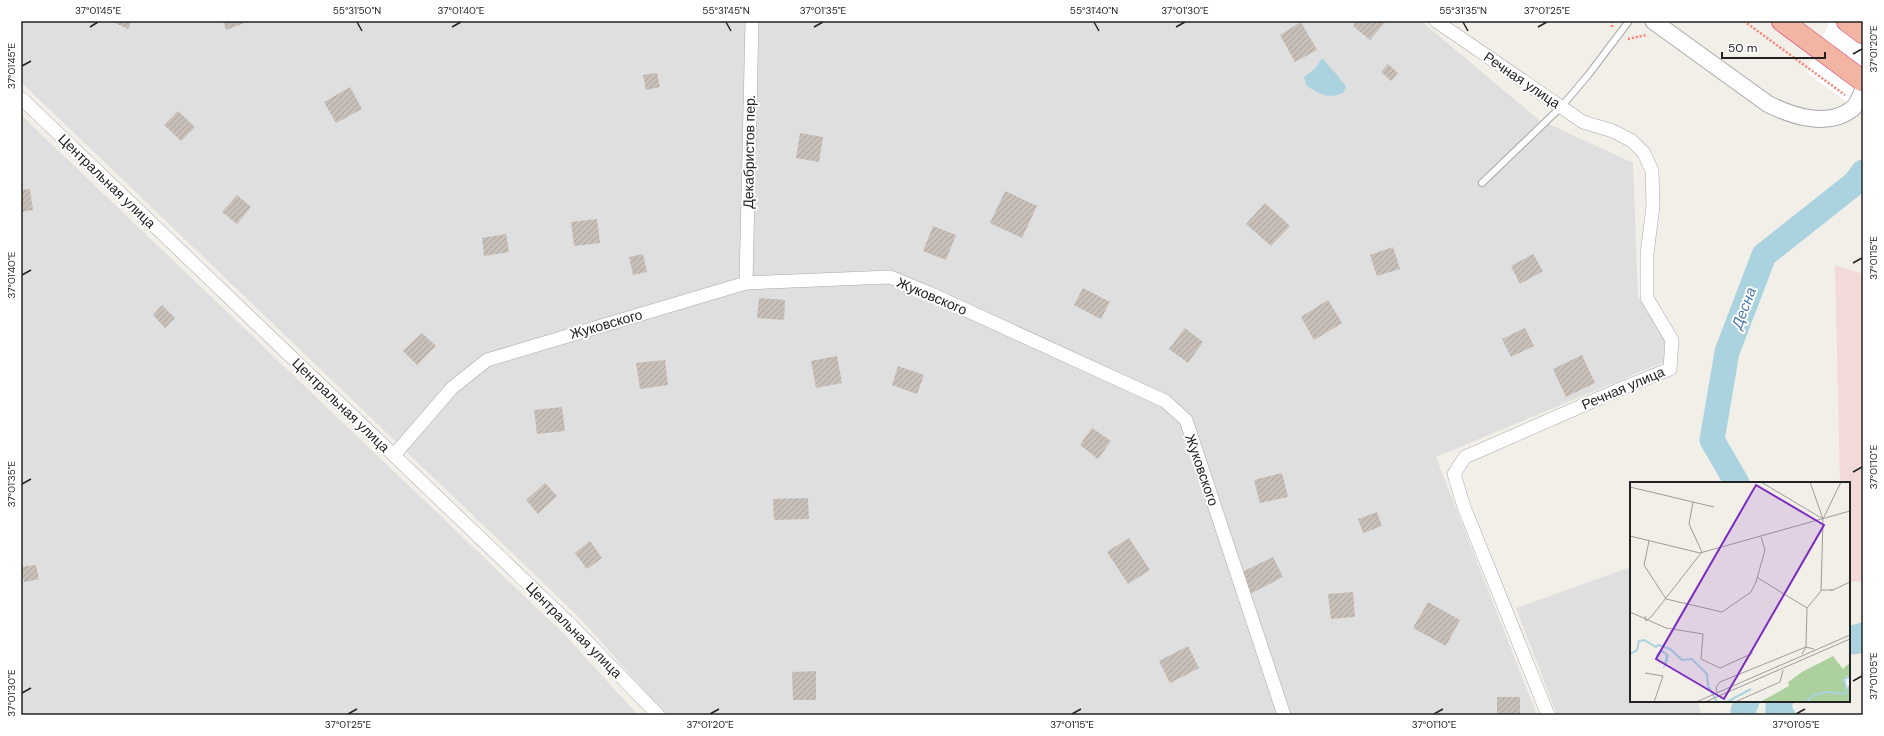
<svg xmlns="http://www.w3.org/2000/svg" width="1884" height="736" font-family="'DM Sans',sans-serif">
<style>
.residential{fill:#e0dfdf}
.commercial{fill:#f2dad9}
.water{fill:#aad3df}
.pier{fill:#fff}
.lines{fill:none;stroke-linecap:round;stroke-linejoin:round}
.river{stroke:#aad3df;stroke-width:25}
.building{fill:url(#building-hatch)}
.service-casing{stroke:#a9a9a9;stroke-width:8}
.minor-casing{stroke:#a9a9a9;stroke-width:14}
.tertiary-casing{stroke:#a9a9a9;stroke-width:18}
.trunk-casing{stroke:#dc2a67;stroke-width:22}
.path{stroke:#fa8072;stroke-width:2.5;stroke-dasharray:2 2;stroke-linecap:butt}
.service{stroke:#fff;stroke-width:6}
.minor{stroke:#fff;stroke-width:13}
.tertiary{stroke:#fff;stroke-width:16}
.trunk{stroke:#f2b4a3;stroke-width:21}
.ticks{fill:none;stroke:#222;stroke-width:1.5}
.labels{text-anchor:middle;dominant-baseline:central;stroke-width:4;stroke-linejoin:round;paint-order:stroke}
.street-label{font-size:14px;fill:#222;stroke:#fff}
.water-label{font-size:15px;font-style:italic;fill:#4a7aab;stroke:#fff}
.inset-river{fill:none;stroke:#aad3df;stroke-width:2}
.inset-road{fill:none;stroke:#9f9d99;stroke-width:1}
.view{fill:#7b2cbf;fill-opacity:0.15;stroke:#7b2cbf;stroke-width:2}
.inset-edge{fill:none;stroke:#222;stroke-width:2}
.neatline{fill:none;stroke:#222;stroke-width:1.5}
.ticks-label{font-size:10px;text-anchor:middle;fill:#222}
</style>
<defs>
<pattern id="building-hatch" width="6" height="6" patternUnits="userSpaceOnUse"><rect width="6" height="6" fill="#c7bfb8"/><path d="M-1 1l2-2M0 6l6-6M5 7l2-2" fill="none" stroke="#aba49e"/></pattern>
</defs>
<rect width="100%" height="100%" fill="#f2efe9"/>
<path class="residential" d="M21,21H1421L1538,119L1633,163L1638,296L1666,341L1664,362L1436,457L1537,715H666L580,618L21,82Z
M21,115L564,634L638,715H21Z
M1631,567V701H1698L1701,715H1557L1516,608Z"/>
<path class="commercial" d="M1835,265L1863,274V581L1849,582V483H1840Z"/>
<path class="water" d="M1322,58L1338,76L1346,87L1343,93C1328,99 1321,95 1307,86L1304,77L1315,69Z
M1863,622V653L1849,655V626Z
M1766,701H1794L1792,706L1796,715H1765Z"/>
<path class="pier" d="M1830,21H1863V114L1806,72Z"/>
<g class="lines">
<path class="river" d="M1737,483L1712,440L1727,352L1764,255L1855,183L1863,172
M1744,715L1743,711L1747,701"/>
</g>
<path class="building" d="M111,21H132L128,29Z
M223,21H250L226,30Z
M1357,21H1386L1370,40L1353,26Z
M1301,22L1317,50L1295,62L1280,35Z
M1388,64L1398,73L1391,81L1381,72Z
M657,73L660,87L646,90L643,75Z
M350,87L362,109L336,123L324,102Z
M178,111L195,127L181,141L164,125Z
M800,133L823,137L819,162L796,158Z
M30,189L33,210L21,212V190Z
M1005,191L1037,206L1022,238L990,223Z
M237,195L251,207L237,224L222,212Z
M1265,203L1290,226L1271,246L1246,224Z
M597,219L600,243L574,246L571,222Z
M933,226L956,235L946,260L923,251Z
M506,234L509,252L484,256L482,238Z
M1393,247L1400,269L1377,276L1370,255Z
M643,254L647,272L633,275L629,257Z
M1533,254L1543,271L1520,284L1511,266Z
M1083,288L1110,302L1101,319L1074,305Z
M759,298L785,300L784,320L757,318Z
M1328,300L1342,323L1314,340L1301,317Z
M162,305L175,318L165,328L153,315Z
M1185,328L1203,342L1188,363L1169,349Z
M1525,328L1534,346L1511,357L1502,339Z
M422,333L436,346L417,365L403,351Z
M1582,355L1595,383L1566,397L1553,369Z
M837,356L842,383L816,388L811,361Z
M665,360L668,385L640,389L636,363Z
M898,366L924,375L917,394L892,385Z
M562,407L565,431L537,434L534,410Z
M1092,428L1111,441L1098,459L1080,445Z
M1282,473L1288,497L1260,503L1254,480Z
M545,483L557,496L538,514L526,500Z
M808,498L809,519L774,520L773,499Z
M1377,512L1382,526L1363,533L1358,519Z
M1129,538L1150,570L1128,584L1107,552Z
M590,541L602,558L587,569L575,553Z
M1273,557L1283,577L1250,594L1240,573Z
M36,565L39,579L24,582L21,567Z
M1353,592L1355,617L1331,619L1328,594Z
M1428,602L1460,620L1446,646L1413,628Z
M1188,646L1199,668L1170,683L1159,661Z
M816,671V700H793L792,672Z
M1497,697H1520V715H1497Z"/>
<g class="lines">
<g class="service-casing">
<path id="service" d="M1482,183L1562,106L1589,74L1629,21"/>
</g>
<g class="minor-casing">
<path id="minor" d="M1436,21L1583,122L1613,131L1632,141L1644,153L1652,171L1653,206L1647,254V298L1672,340L1670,369L1625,387L1465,457L1454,474L1464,507L1548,715
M21,98L572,626L658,715
M746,283L752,21
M394,455L452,388L487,360L746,283L890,277L929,293L1165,401L1186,420L1284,715"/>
</g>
<g class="tertiary-casing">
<path id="tertiary" d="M1653,21L1768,104C1792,116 1828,128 1852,109C1858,105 1860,96 1863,90"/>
</g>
<g class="trunk-casing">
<path id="trunk" d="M1782,21L1863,81
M1847,21L1863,33"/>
</g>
<path class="path" d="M1744,21L1845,95
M1612,27V21
M1628,39L1646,35"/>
<use href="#service" class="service"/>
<use href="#minor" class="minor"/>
<use href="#tertiary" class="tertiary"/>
<use href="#trunk" class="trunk"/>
</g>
<path class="ticks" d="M357,22L362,31M726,22L731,31M1094,22L1099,31M1463,22L1468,31M90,27L98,22M452,27L461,22M814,27L823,22M1176,27L1185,22M1538,27L1547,22M1853,54L1862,49M22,66L31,61M1853,263L1862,258M22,275L31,270M1853,472L1862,467M22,484L31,479M1853,681L1862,676M22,693L31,688M348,714L357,709M710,714L719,709M1072,714L1081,709M1434,714L1443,709M1796,714L1805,709"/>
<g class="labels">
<g class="street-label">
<text transform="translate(1522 80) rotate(34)">Речная улица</text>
<text transform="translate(749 152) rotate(-89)">Декабристов пер.</text>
<text transform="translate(107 181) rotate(44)">Центральная улица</text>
<text transform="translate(932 296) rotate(23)">Жуковского</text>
<text transform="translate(606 324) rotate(-16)">Жуковского</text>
<text transform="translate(1623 388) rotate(-23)">Речная улица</text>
<text transform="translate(341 405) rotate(44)">Центральная улица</text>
<text transform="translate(1202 470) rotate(71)">Жуковского</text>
<text transform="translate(574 630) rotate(45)">Центральная улица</text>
</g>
<g class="water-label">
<text transform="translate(1744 308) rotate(-69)">Десна</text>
</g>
</g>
<g transform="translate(1630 482)">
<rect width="220" height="220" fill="#f2efe9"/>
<path d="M203,174L213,187L220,180V194H216L214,200L217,206L220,202V220H130L159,204L158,200L172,190Z" fill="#add19e"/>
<path d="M31,167L39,173L37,182L33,187L36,173L31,170L28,176L26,173Z" fill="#aad3df"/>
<path class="inset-river" d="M0,172L7,168L9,159L14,158L26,165L28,163L40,167L52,178L62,177L77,192L78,204L87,220M97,220L121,207M176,220L184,213L197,210L214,212L217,210L214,197L220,194"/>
<path class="inset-road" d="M131,0L193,37L211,0M0,5L84,25M63,20L59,42L72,70M0,54L70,71L220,29M19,59L14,83L36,117L92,130L121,110L126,100L135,68L131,55M128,96L177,126M191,108H203H200M203,108L220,100M0,130L36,146L73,152L71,177L90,186L123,171M15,134L16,139L22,134L71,71M172,172L176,165L177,126L191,109L193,37L180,0M15,191L33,194L24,220M87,210L86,205L90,200L176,165L184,167M66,220L220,153M75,220L220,157M105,220L150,200L153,188"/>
<path class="view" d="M126,3L194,43L94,217L26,177Z"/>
<rect width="220" height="220" class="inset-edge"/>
</g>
<rect width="1884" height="736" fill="none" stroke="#ffffff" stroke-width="44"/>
<path d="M1722 52v6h103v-6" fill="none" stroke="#222222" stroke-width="2"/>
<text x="1728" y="52" font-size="12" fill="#222222" stroke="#ffffff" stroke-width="3" paint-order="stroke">50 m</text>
<rect x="22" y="22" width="1840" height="692" class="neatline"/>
<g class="ticks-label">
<text x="98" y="14">37°01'45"E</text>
<text x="357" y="14">55°31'50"N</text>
<text x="461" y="14">37°01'40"E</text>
<text x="726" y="14">55°31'45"N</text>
<text x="823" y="14">37°01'35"E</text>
<text x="1094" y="14">55°31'40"N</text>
<text x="1185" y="14">37°01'30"E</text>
<text x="1463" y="14">55°31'35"N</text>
<text x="1547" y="14">37°01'25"E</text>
<text transform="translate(1873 49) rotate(-90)" y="4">37°01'20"E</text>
<text transform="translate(11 66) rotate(-90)" y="4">37°01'45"E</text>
<text transform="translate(1873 258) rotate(-90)" y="4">37°01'15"E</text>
<text transform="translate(11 275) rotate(-90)" y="4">37°01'40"E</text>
<text transform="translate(1873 467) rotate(-90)" y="4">37°01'10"E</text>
<text transform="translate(11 484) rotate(-90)" y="4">37°01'35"E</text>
<text transform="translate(1873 676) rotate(-90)" y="4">37°01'05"E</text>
<text transform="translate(11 693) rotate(-90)" y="4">37°01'30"E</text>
<text x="348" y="728">37°01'25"E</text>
<text x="710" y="728">37°01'20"E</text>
<text x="1072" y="728">37°01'15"E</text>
<text x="1434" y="728">37°01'10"E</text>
<text x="1796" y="728">37°01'05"E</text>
</g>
</svg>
